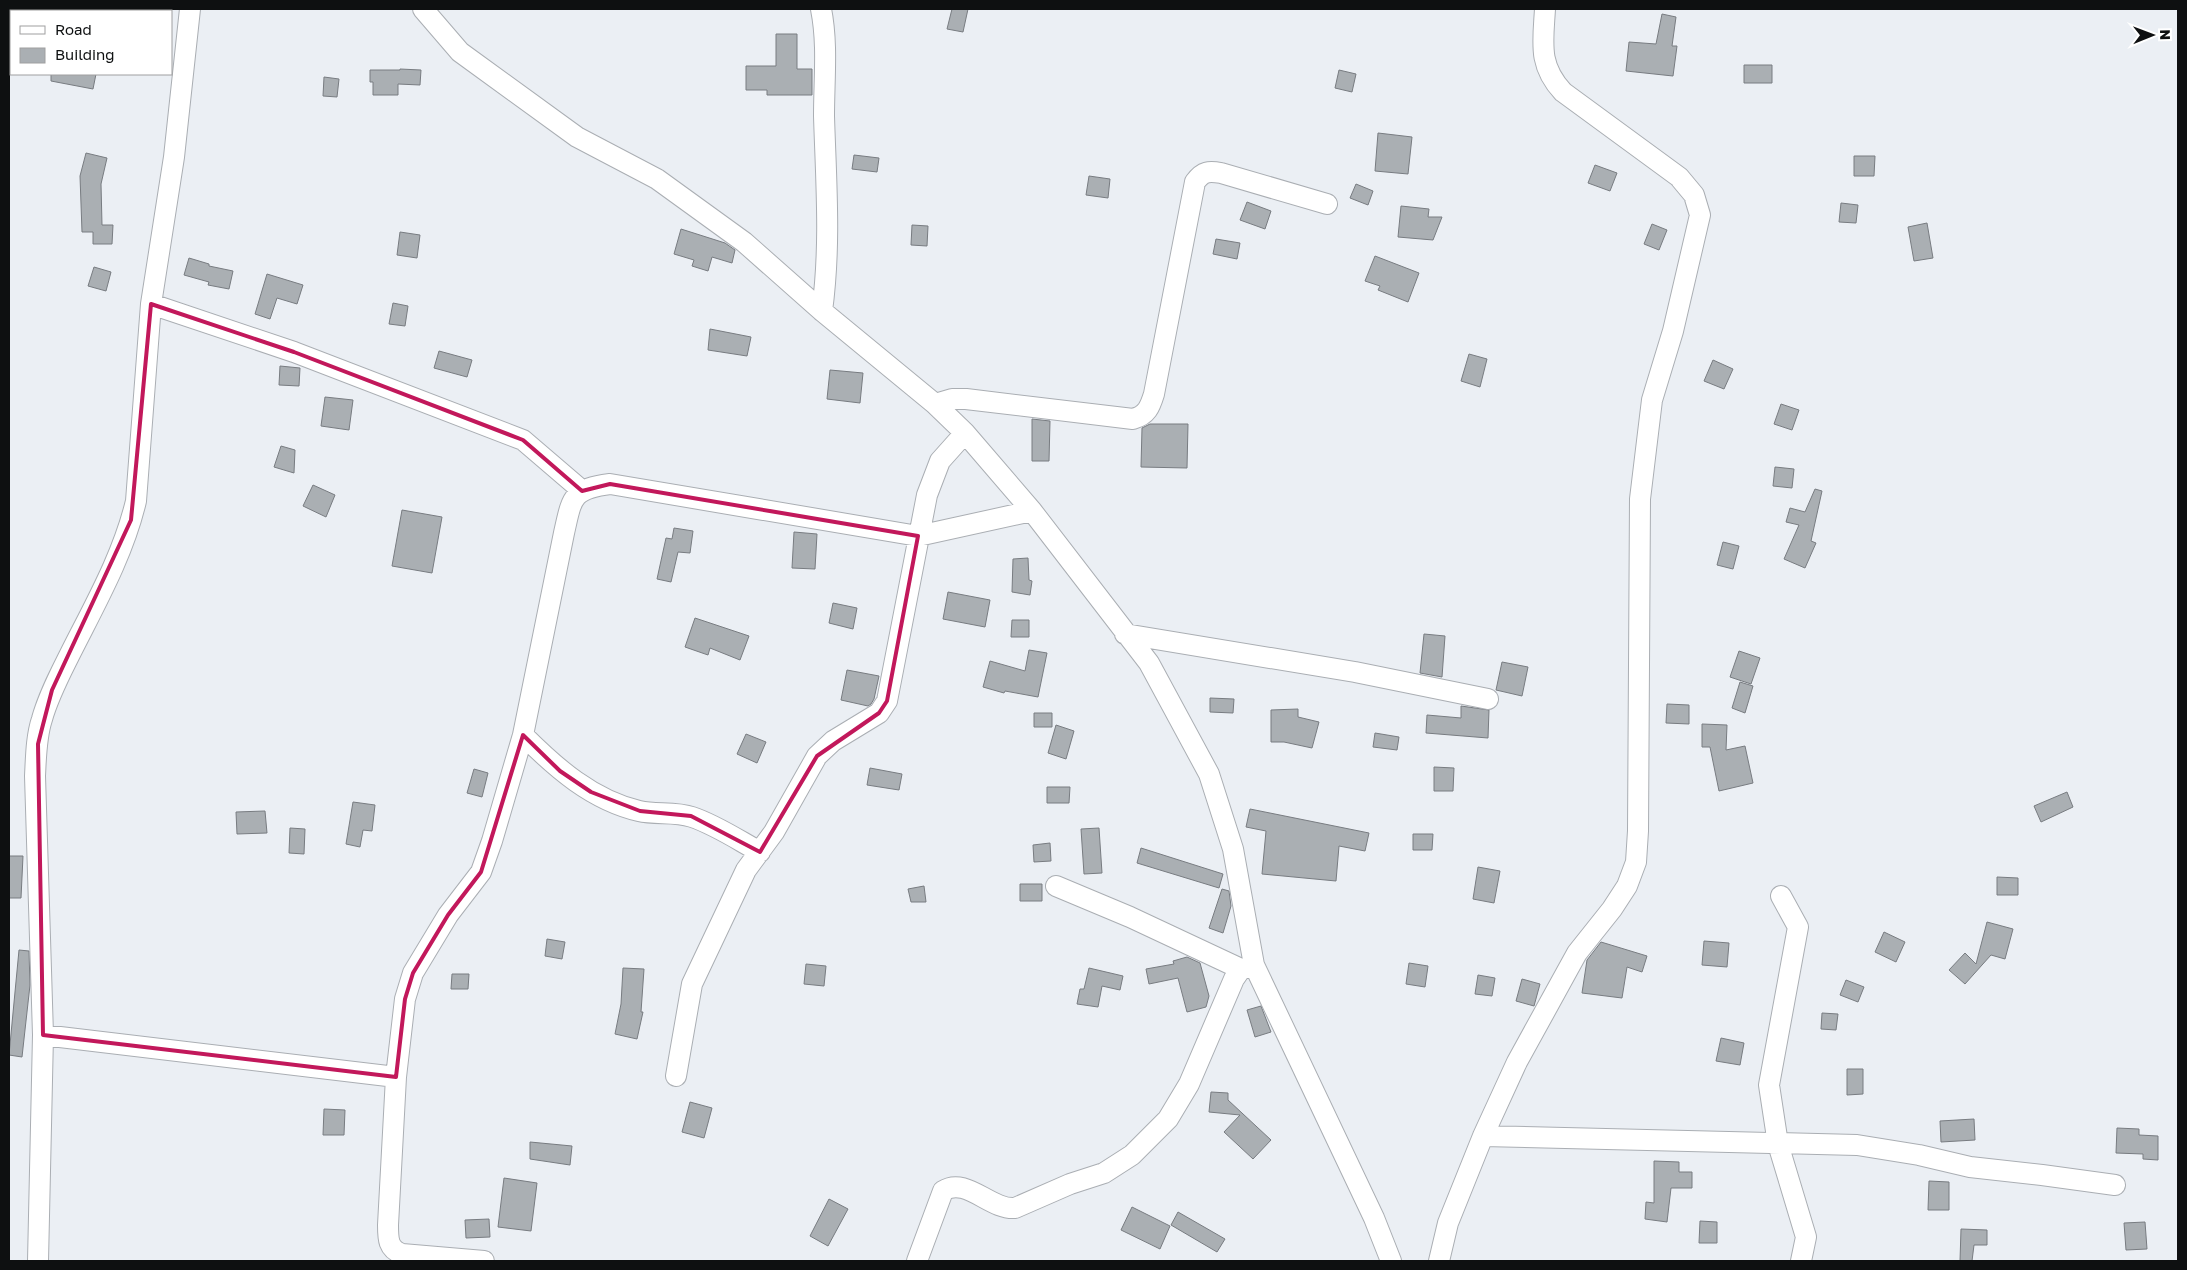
<svg xmlns="http://www.w3.org/2000/svg" width="2187" height="1270" font-family="'Golos Text',sans-serif">
<style>
.building{fill:#aaafb3;stroke:#787c81}
.lines{fill:none;stroke-linecap:round;stroke-linejoin:round}
.minor-casing{stroke:#aaaeb3;stroke-width:22}
.minor{stroke:#fff;stroke-width:20}
.marked{fill:none;stroke:#c2185b;stroke-width:4;stroke-linejoin:round}
</style>
<rect width="100%" height="100%" fill="#ebeff4"/>
<path class="building" d="M952,9H968L963,32L947,29Z
M1662,14L1676,17L1672,46H1677L1673,76L1626,71L1629,42L1656,44Z
M776,34H797V69H812V95H767V90H746V66H776Z
M1744,65H1772V83H1744Z
M400,69L421,70L420,85L398,84V95H373V82H370V70H400Z
M1339,70L1356,74L1352,92L1335,88Z
M51,74H96L93,89L51,81Z
M324,77L339,79L337,97L323,96Z
M1378,133L1412,137L1408,174L1375,171Z
M86,153L107,158L101,184L102,225H113L112,244H93V232H82L80,176Z
M854,155L879,158L877,172L852,169Z
M1854,156H1875L1874,176H1854Z
M1595,165L1617,173L1610,191L1588,183Z
M1089,176L1110,179L1108,198L1086,195Z
M1356,184L1373,191L1368,205L1350,198Z
M1247,202L1271,211L1265,229L1240,220Z
M1841,203L1858,205L1856,223L1839,222Z
M1401,206L1429,209L1428,217H1442L1433,240L1398,237Z
M1927,223L1933,258L1914,261L1908,227Z
M1652,224L1667,230L1659,250L1644,244Z
M912,225L928,226L927,246L911,245Z
M681,229L725,243L735,250L732,263L712,257L708,271L692,266L694,260L674,254Z
M400,232L420,235L417,258L397,255Z
M1216,239L1240,243L1237,259L1213,254Z
M1375,256L1419,273L1408,302L1378,290L1380,286L1365,281Z
M189,258L209,264V266L233,271L229,289L208,285L209,282L184,275Z
M94,267L111,272L106,291L88,286Z
M267,274L303,285L297,304L277,298L270,319L255,314Z
M393,303L408,306L405,326L389,324Z
M710,329L751,337L747,356L708,350Z
M439,351L472,360L467,377L434,368Z
M1469,354L1487,359L1480,387L1461,381Z
M1713,360L1733,369L1724,389L1704,381Z
M280,366L300,368L299,386L279,385Z
M830,370L863,373L860,403L827,399Z
M325,397L353,400L349,430L321,426Z
M1781,404L1799,410L1792,430L1774,424Z
M1032,419L1050,421L1049,461H1032Z
M1150,424H1188L1187,468L1141,467L1142,428Z
M281,446L295,450L294,473L274,467Z
M1775,467L1794,469L1792,488L1773,486Z
M313,485L335,495L326,517L303,506Z
M1815,489L1822,491L1811,541L1816,543L1805,568L1784,559L1799,525L1786,522L1790,508L1805,512Z
M402,510L442,517L432,573L392,566Z
M674,528L693,531L690,553L678,552L671,582L657,579L666,538L672,539Z
M794,532L817,534L815,569L792,568Z
M1723,542L1739,546L1733,569L1717,565Z
M1028,558L1029,580L1032,581L1030,595L1012,592L1013,559Z
M948,592L990,600L985,627L943,619Z
M833,603L857,608L853,629L829,623Z
M695,618L749,636L740,660L710,648L708,655L685,647Z
M1012,620H1029V637H1011Z
M1424,634L1445,636L1442,677L1420,673Z
M1029,650L1047,653L1038,697L1005,691L1004,693L983,687L990,661L1025,671Z
M1739,651L1760,658L1751,684L1730,677Z
M1502,662L1528,667L1522,696L1496,690Z
M847,670L879,676L874,699L871,704L868,706L841,700Z
M1740,682L1753,686L1745,713L1732,708Z
M1210,698L1234,699L1233,713L1210,712Z
M1667,704L1689,705V724L1666,723Z
M1461,706L1489,710L1488,738L1426,733L1427,715L1461,718Z
M1298,709V717L1319,722L1312,748L1284,742H1271V710Z
M1034,713H1052V727H1034Z
M1702,724L1727,725L1726,750L1745,746L1753,783L1719,791L1710,747H1702Z
M1056,725L1074,731L1066,759L1048,753Z
M1375,733L1399,737L1397,750L1373,747Z
M746,734L766,742L757,763L737,754Z
M1434,767L1454,768L1453,791H1434Z
M870,768L902,774L899,790L867,785Z
M474,769L488,773L482,797L467,793Z
M1047,787H1070L1069,803H1047Z
M2067,792L2073,807L2041,822L2034,806Z
M353,802L375,805L372,831L363,830L360,847L346,844Z
M1250,809L1369,833L1365,851L1339,846L1336,881L1262,874L1266,831L1246,827Z
M265,811L267,833L237,834L236,812Z
M290,828L305,829L304,854L289,853Z
M1099,828L1102,873L1084,874L1081,829Z
M1413,834H1433L1432,850H1413Z
M1050,843L1051,861L1034,862L1033,845Z
M1141,848L1223,874L1219,888L1137,863Z
M9,856H23L21,898H9Z
M1478,867L1500,871L1494,903L1473,899Z
M1997,877L2018,878V895H1997Z
M1020,884H1042V901H1020Z
M924,886L926,902H911L908,889Z
M1222,889L1229,891L1231,906L1223,933L1209,928Z
M1987,922L2013,929L2005,959L1991,955L1965,984L1949,970L1965,953L1976,964Z
M1884,932L1905,942L1896,962L1875,952Z
M547,939L565,942L562,959L545,956Z
M1704,941L1729,943L1727,967L1702,965Z
M1601,942L1647,956L1642,972L1627,967L1622,998L1582,993L1587,960Z
M19,950L29,951L30,985L22,1057L9,1055Z
M1187,957L1200,963L1209,996L1206,1007L1187,1012L1178,978L1149,984L1146,969L1174,964L1173,961Z
M1409,963L1428,966L1425,987L1406,984Z
M806,964L826,966L824,986L804,984Z
M623,968L644,969L641,1012H643L637,1039L615,1034L621,1004Z
M1089,968L1123,976L1120,990L1102,986L1098,1007L1077,1004L1080,989H1084Z
M452,974H469L468,989H451Z
M1478,975L1495,978L1492,996L1475,994Z
M1522,979L1540,984L1534,1006L1516,1001Z
M1846,980L1864,987L1858,1002L1840,995Z
M1261,1006L1271,1032L1255,1037L1247,1010Z
M1822,1013L1838,1014L1836,1030L1821,1029Z
M1721,1038L1744,1043L1740,1065L1716,1061Z
M1847,1069H1863V1094L1847,1095Z
M1211,1092L1228,1093V1100L1271,1140L1253,1159L1224,1132L1240,1115L1209,1112Z
M690,1102L712,1108L704,1138L682,1132Z
M324,1109L345,1110L344,1135H323Z
M1974,1119L1975,1140L1941,1142L1940,1121Z
M2117,1128L2139,1129V1135L2158,1136V1160L2143,1159V1154L2116,1153Z
M530,1142L572,1146L570,1165L530,1159Z
M1654,1161L1679,1162V1172H1692V1188H1671L1667,1222L1645,1219L1646,1202L1654,1203Z
M504,1178L537,1183L531,1231L498,1227Z
M1929,1181L1949,1182V1210H1928Z
M829,1199L848,1209L828,1246L810,1236Z
M1132,1207L1170,1226L1160,1249L1121,1230Z
M1178,1212L1225,1239L1217,1252L1171,1225Z
M489,1219L490,1237L466,1238L465,1220Z
M1700,1221L1717,1222V1243H1699Z
M2145,1222L2147,1249L2126,1250L2124,1223Z
M1961,1229L1987,1230V1245H1974L1972,1261H1960Z"/>
<g class="lines">
<g class="minor-casing">
<path id="minor" d="M423,9L460,52L577,137L657,179L744,242L822,311L935,404L965,433L1032,511L1149,663L1209,774L1233,849L1254,965L1374,1218L1391,1261
M821,9C828,44 824,80 824,116C826,181 831,245 822,311
M151,304L294,352L523,440L579,488L578,493
M935,404L952,399H966L1133,419C1147,415 1150,407 1154,394L1195,182C1203,171 1209,171 1221,173L1327,204
M1125,634L1355,672L1488,699
M523,735C556,768 592,800 639,811C656,815 675,811 692,817C716,825 738,840 760,852
M1056,886L1130,917L1241,969
M1781,896L1798,927L1769,1085L1778,1144L1806,1237L1801,1261
M43,1035L396,1077
M676,1076L692,984L746,870L774,832L817,756L833,741L879,713L887,701L927,495L940,461L965,433
M1483,1136L1857,1145L1919,1155L1970,1167L2042,1175L2115,1185
M38,1261L43,1035L35,776C36,758 36,737 42,719C48,697 59,676 69,656C94,606 123,556 136,501L151,304L174,157L190,9
M484,1261L402,1254C388,1249 388,1239 388,1225L396,1077L405,999L413,973L448,915L481,872L492,841L523,735L564,533C572,498 571,489 610,484L918,536L1032,511
M917,1261L943,1191C966,1176 990,1210 1015,1208L1070,1184L1104,1173L1132,1155L1168,1119L1189,1084L1234,979L1241,969L1254,965
M1439,1261L1448,1223L1483,1136L1517,1062L1577,953L1612,909L1627,886L1636,862L1638,831L1640,499L1652,400L1673,331L1700,215L1694,195L1679,177L1563,92C1538,65 1543,43 1545,9"/>
</g>
<use href="#minor" class="minor"/>
</g>
<path class="marked" d="M151,304L294,352L523,440L582,491L610,484L918,536L887,701L879,713L817,756L760,852L691,816L640,811L591,792L560,771L523,735L481,872L448,915L413,973L405,999L396,1077L43,1035L38,744L52,690L131,520Z"/>
<rect width="2187" height="1270" fill="none" stroke="#0e1011" stroke-width="20"/>
<rect x="10" y="10" width="162" height="65" fill="#ffffff" stroke="#9f9fa0"/>
<rect x="20" y="26" width="25" height="8" fill="#ffffff" stroke="#9f9fa0"/>
<text x="55" y="35" font-size="15" fill="#0e1011">Road</text>
<rect x="20" y="48" width="25" height="15" fill="#aaafb3" stroke="#9f9fa0"/>
<text x="55" y="60" font-size="15" fill="#0e1011">Building</text>
<g transform="translate(2152 35) rotate(89)" stroke="#ffffff" stroke-width="4" paint-order="stroke">
<path d="M0-4L9 19L0 12L-9 19Z" fill="#0e1011"/>
<text y="-8" font-size="14" font-weight="bold" text-anchor="middle" fill="#0e1011">N</text>
</g>
</svg>
